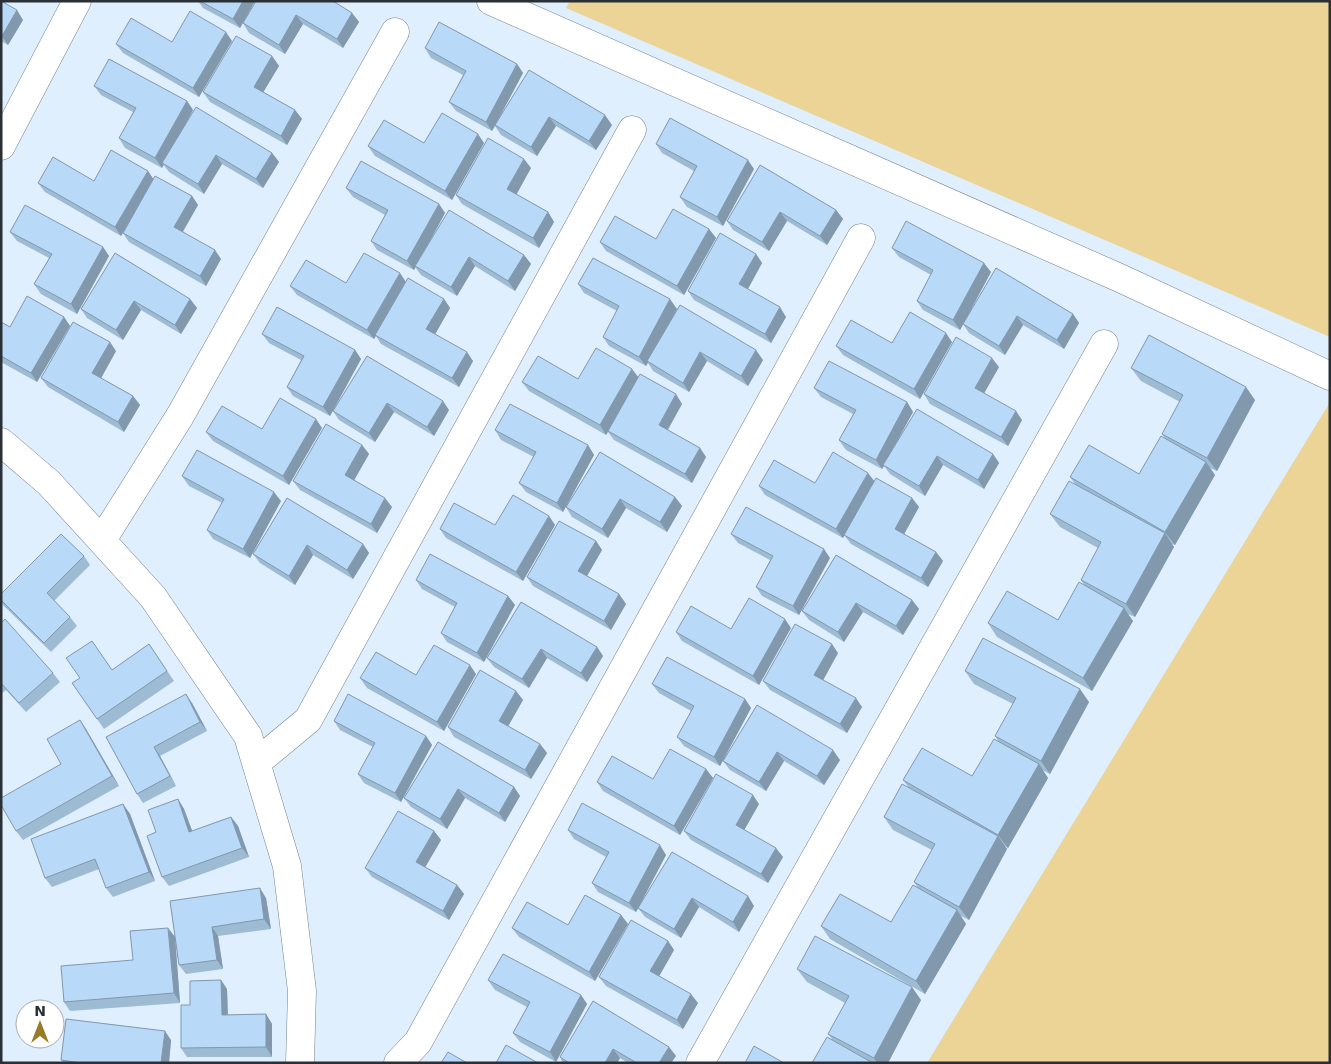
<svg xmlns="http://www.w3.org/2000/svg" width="1331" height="1064" font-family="'DejaVu Sans',sans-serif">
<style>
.green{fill:#ebd496}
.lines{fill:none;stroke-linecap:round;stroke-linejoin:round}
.minor-casing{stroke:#74828f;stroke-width:29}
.minor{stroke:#fff;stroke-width:28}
.wall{fill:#9ebbd4}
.shaded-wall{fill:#8198ad}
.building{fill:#b8d9f7;stroke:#8198ad}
</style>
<rect width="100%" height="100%" fill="#dfeffe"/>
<path class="green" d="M570,1H1330V337L566,8Z
M1330,402V1063H927Z"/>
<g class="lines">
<g class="minor-casing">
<path id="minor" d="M491,1L1122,279L1330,376
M1,146L77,1
M1,442L49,483L153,597L248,736L287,866L302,991L300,1063
M102,540L180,416L395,32
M256,763L308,720L632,130
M398,1063L418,1042L861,238
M700,1063L1104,344"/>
</g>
<use href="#minor" class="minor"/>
</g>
<path class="wall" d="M1,1L23,20L8,45L1,41Z
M198,1H255L240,28L203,8Z
M256,1L352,13L359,22L343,48L303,24L285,54L249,33L243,23Z
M232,41L199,97L123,53L116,44Z
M425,48L517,64L523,73L497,122L529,70L612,125L596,150L556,126L537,156L501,135L495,126L492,131L456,111L449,102L463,75L431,58Z
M272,56L279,66L263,92L295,110L302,119L287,145L210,102L203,92Z
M94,86L187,101L193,110L182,130L272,153L279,162L263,188L222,164L204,194L169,172L163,164L162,168L125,148L119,138L133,112L101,95Z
M424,143H484L452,200L375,156L368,146Z
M656,144L754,169L723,226L687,207L680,197L694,171L662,153Z
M760,165L836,210L843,219L827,245L787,221L769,251L733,230L727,221Z
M531,168L516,194L548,212L554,222L539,248L462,204L456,195Z
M148,171L153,179L192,196L198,205L183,232L221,259L206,286L129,242L123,233L121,236L45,192L38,183L94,181Z
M346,188L439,204L445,213L431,239L524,255L531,264L515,291L475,266L457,296L421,275L415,267L414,270L377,250L371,241L385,215L353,197Z
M709,229L716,238L684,295L606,251L600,242L656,239Z
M10,232L103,247L109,256L77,314L41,294L34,284L49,258L17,241Z
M892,248L991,272L960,330L923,310L917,301L931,275L899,257Z
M115,253L190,299L197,308L181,334L141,310L123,340L87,318L81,309Z
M756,254L762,263L748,289L786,317L771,343L694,300L688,291Z
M996,268L1073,314L1079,323L1064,349L1023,325L1005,355L969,333L963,324Z
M406,282L444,299L450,308L435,334L473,361L459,387L381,344L376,336L374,339L297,295L290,286L346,283Z
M578,284L677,309L664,332L763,360L748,386L707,361L689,392L653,371L648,363L646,366L609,346L603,337L617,311L584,293Z
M64,317L70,326L37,382L1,362V322L10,327Z
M262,334L355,350L361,359L330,416L293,396L287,387L301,360L269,343Z
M952,342L920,399L843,355L836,346L892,343Z
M116,351L101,378L133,396L140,405L124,432L48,387L41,378Z
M367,356L449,410L434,436L394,412L375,442L339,420L333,411Z
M999,367L984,393L1022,420L1008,446L930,404L924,394Z
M1131,368L1255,400L1217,471L1210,468L1215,475L1175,545L1172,544L1174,547L1135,617L1128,614L1133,621L1092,691L997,637L988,623L1058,620L1084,585L1081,580L1098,548L1060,527L1050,514L1075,484L1070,477L1139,474L1166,440L1162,434L1180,402L1141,381Z
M638,377L682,404L668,430L700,448L706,457L692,483L614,440L608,432L606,435L529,391L522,382L578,379Z
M814,388L907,402L913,412L900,436L993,454L999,463L984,489L943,465L925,496L890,474L884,466L882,469L846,450L839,440L853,414L821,397Z
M322,428L289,485L213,441L206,432L262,429Z
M495,430L588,445L594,455L563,512L526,492L519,483L534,457L501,440Z
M362,445L369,454L354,480L392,507L377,533L300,490L293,481Z
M600,452L675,497L682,506L667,532L626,508L608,538L572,517L566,507Z
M182,476L281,501L250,558L213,539L207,530L222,503L189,486Z
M874,481L912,498L919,507L904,534L936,552L943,561L928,587L851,544L844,535L843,538L765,495L759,486L815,483Z
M287,498L363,544L369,553L353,579L313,555L295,585L260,563L253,554Z
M549,516L555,525L523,581L446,538L440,529L495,525Z
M731,534L830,558L799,615L762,596L756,587L770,560L738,543Z
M596,541L602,550L587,576L619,594L626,604L611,630L533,586L527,577Z
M836,555L912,600L919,609L903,635L863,612L844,642L809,620L802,611Z
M84,556L90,565L54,601L70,617L77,626L51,652L4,606L1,602V594Z
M416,580L508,596L515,605L484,662L447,642L441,633L455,607L422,589Z
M521,602L597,647L603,656L587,682L547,658L529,688L494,667L487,658Z
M1,623L53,673L60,682L26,712L6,690L1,694Z
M791,628L759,685L682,641L676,632Z
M149,644L174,681L104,729L72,683L112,670Z
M838,653L823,680L862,707L847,733L770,690L763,681Z
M965,671L1089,702L1050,774L1042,770L1048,778L1008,848L1005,846L1007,849L969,920L961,916L966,924L925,994L830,939L821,926L891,922L918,888L914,882L932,850L893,830L884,817L909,788L903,780L972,776L999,742L995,736L1013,704L974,684Z
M476,674L444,731L367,688L360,678Z
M652,684L745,699L751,708L720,766L684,746L677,737L691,711L659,693Z
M516,691L523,700L508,726L540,744L547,753L531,779L454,737L448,727Z
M192,703L207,731L160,756L176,786L143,803L137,794L106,737Z
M757,705L840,760L824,785L784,761L766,791L730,770L723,761Z
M80,720L86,729L119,786L23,840L16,831L61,764Z
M334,721L426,736L432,745L401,802L364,783L358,774L373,747L340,730Z
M438,742L514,787L520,796L505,822L465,798L447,829L411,807L404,798Z
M706,769L713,778L680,835L603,791L597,782L653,779Z
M178,799L184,809L192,831L231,817L238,826L249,857L169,886L162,877L156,832Z
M123,804L130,814L155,881L113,897L106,888L99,869L52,887L45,878Z
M759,804L744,830L783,857L768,883L691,840L684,831Z
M568,830L666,855L636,912L598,892L592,883L606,857L574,839Z
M434,831L441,840L425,867L457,885L464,894L449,920L372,877L365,868Z
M672,852L754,906L739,932L699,907L681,938L645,917L638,908Z
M266,898L271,929L218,936L223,969L186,974L179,965L170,901Z
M621,915L628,924L595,981L519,937L512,928L568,925Z
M168,928L175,937L180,1003L70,1011L64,1002L133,960Z
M668,941L674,950L659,976L698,1003L683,1029L606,986L599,977Z
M797,969L921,1000L888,1063H812L832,1039L828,1034L845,1003L807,982Z
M221,980L227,989L228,1015L266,1014L272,1024V1057H187L181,1048L190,1005Z
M488,980L581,995L587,1004L556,1062L520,1042L513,1033L527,1007L495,990Z
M593,1001L669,1047L676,1056L671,1063H628L620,1058L617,1063H563L560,1057Z
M171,1040L169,1063H63L61,1060Z"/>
<path class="shaded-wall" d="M243,1H255L240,28L233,19Z
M17,10L23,20L8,45L2,36Z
M352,13L359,22L343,48L337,39Z
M296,15L303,24L285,54L279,45Z
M226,32L232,41L199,97L193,88Z
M272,56L279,66L261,96L254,87Z
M517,64L523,73L492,131L486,122Z
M187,101L193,110L162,168L155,158Z
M295,110L302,119L287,145L281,136Z
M605,115L612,125L596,150L589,141Z
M549,117L556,126L537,156L531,147Z
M478,134L484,143L452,200L445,191Z
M272,153L279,162L263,188L256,179Z
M216,155L222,164L204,194L198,184Z
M524,159L531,168L514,199L507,189Z
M748,160L754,169L723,226L717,217Z
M148,171L154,180L121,236L115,227Z
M192,196L198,205L180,236L174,227Z
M439,204L445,213L414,270L407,261Z
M836,210L843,219L827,245L820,236Z
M548,212L554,222L539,248L533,238Z
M780,212L787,221L769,251L762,242Z
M709,229L716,238L684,295L677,286Z
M103,247L109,256L77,314L71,304Z
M215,250L221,259L206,286L200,276Z
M756,254L762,263L745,294L739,284Z
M524,255L531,264L515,291L508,281Z
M469,257L475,266L457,296L451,287Z
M984,263L991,272L960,330L953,320Z
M400,273L406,282L374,339L367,330Z
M190,299L197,308L181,334L175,325Z
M444,299L450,308L433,338L426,329Z
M670,299L677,309L646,366L639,357Z
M134,301L141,310L123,340L116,330Z
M780,307L786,317L771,343L765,334Z
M1073,314L1079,323L1064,349L1057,340Z
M1017,316L1023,325L1005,355L999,346Z
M64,317L70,326L37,382L31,373Z
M946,333L952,342L920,399L914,389Z
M110,342L116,351L99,382L92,373Z
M355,350L361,359L330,416L323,407Z
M756,350L763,360L748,386L741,376Z
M467,352L473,361L459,387L452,378Z
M700,352L707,361L689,392L683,383Z
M992,358L999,367L982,397L975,388Z
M632,369L639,378L606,435L600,425Z
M1246,387L1255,400L1217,471L1207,458Z
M676,394L682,404L665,434L659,425Z
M133,396L140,405L124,432L118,422Z
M443,401L449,410L434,436L427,427Z
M907,402L913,412L884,465H883L884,466L882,469L876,460Z
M387,403L394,412L375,442L369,433Z
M1016,411L1022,420L1008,446L1001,437Z
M316,419L322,428L289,485L283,476Z
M362,445L369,454L352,484L345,475Z
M588,445L594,455L563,512L557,503Z
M700,448L706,457L692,483L685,474Z
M993,454L999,463L984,489L978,480Z
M937,456L943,465L925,496L919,486Z
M1206,462L1215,475L1175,545L1165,532Z
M868,473L875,482L843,538L836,529Z
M274,492L281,501L250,558L243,549Z
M675,497L682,506L667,532L660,522Z
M385,498L392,507L377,533L371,524Z
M912,498L919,507L902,538L895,529Z
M620,499L626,508L608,538L602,529Z
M549,516L555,525L523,581L516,572Z
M1165,533L1174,547L1135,617L1126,604Z
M596,541L602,550L584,581L578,571Z
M363,544L369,553L353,579L347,570Z
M307,545L313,555L295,585L289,576Z
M824,549L830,558L799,615L793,606Z
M936,552L943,561L928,587L921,578Z
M619,594L626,604L611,630L604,621Z
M508,596L515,605L484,662L477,653Z
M912,600L919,609L903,635L896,626Z
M856,603L863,612L844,642L838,632Z
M1124,608L1133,621L1092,691L1083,678Z
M785,619L791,628L759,685L753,676Z
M832,644L838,653L821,684L814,675Z
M597,647L603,656L587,682L581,673Z
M541,649L547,658L529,688L522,679Z
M470,665L476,674L444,731L437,722Z
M1080,689L1089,702L1050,774L1041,761Z
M516,691L523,700L506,730L499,721Z
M186,694L192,703L207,731L200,722Z
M856,698L862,707L847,733L840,724Z
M745,699L751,708L720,766L714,757Z
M80,720L86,729L119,786L112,776Z
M426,736L432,745L401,802L395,793Z
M540,744L547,753L531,779L525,770Z
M154,747L160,756L176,786L170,776Z
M833,750L840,760L824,785L817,776Z
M777,752L784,761L766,791L759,782Z
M1039,764L1048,778L1008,848L998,835Z
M706,769L713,778L680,835L674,826Z
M514,787L520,796L505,822L499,813Z
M458,789L465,798L447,829L440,819Z
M753,795L759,804L742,834L736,825Z
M178,799L184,809L196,841L189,832Z
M123,804L130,814L155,881L149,872Z
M231,817L238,826L249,857L242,848Z
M434,831L441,840L423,871L416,862Z
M998,836L1007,849L969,920L959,907Z
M660,845L666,855L636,912L629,903Z
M776,848L783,857L768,883L761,874Z
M457,885L464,894L449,920L443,911Z
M260,888L266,898L271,929L264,919Z
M748,896L754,906L739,932L733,922Z
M692,898L699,907L681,938L674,929Z
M957,910L966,924L925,994L916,981Z
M621,915L628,924L595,981L589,972Z
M212,927L218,936L223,969L217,960Z
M168,928L175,937L180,1003L174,993Z
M668,941L674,950L657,980L650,971Z
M221,980L227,989L228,1024L222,1015Z
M912,987L921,1000L888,1063H877L874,1058Z
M691,994L698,1003L683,1029L677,1020Z
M581,995L587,1004L556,1062L550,1052Z
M266,1014L272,1024V1057L266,1047Z
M165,1031L171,1040L169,1063H161Z
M669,1047L676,1056L671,1063H659Z
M613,1049L620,1058L617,1063H605Z"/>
<path class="building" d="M1,1L17,10L2,36H1Z
M200,1H243L233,19Z
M256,1H333L352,13L337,39L296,15L279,45L243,23Z
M190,11L226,32L193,88L116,44L131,18L172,42Z
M439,22L517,64L486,122L449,102L466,71L425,48Z
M236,36L272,56L254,87L295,110L281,136L203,92Z
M109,59L187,101L155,158L119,138L136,108L94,86Z
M529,70L605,115L589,141L549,117L531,147L495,125Z
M196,107L272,153L256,179L216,155L198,184L162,163Z
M442,113L478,134L445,191L368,146L384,120L424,143Z
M670,118L748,160L717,217L680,197L697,166L656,144Z
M488,138L524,159L507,189L548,212L533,238L456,195Z
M111,150L148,171L115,227L38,183L53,157L94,181Z
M361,161L439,204L407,261L371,241L388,210L346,188Z
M760,165L836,210L820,236L780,212L762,242L727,221Z
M155,176L192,196L174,227L215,250L200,276L123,233Z
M25,205L103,247L71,304L34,284L52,254L10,232Z
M673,209L709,229L677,286L600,242L615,216L656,239Z
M449,210L524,255L508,281L469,257L451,287L415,266Z
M906,221L984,263L953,320L917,301L933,270L892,248Z
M720,233L756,254L739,284L780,307L765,334L688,291Z
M115,253L190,299L175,325L134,301L116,330L81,309Z
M364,253L400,273L367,330L290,286L306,260L346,283Z
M593,258L670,299L639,357L603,337L619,306L578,284Z
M996,268L1073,314L1057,340L1017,316L999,346L963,324Z
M408,278L444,299L426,329L467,352L452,378L375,335Z
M27,296L64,317L31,373L1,356V322L10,327Z
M680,305L756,350L741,376L700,352L683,383L647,361Z
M277,307L355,350L323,407L287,387L304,356L262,334Z
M910,312L946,333L914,389L836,346L851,320L892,343Z
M73,322L110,342L92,373L133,396L118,422L41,378Z
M1149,335L1246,387L1207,458L1162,434L1183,395L1131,368Z
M956,337L992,358L975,388L1016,411L1001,437L924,394Z
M596,348L632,369L600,425L522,382L538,356L578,379Z
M367,356L443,401L427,427L387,403L369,433L333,411Z
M829,361L907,402L876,460L839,440L856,410L814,388Z
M640,374L676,394L659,425L700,448L685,474L608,431Z
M280,398L316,419L283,476L206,432L222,406L262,429Z
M510,404L588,445L557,503L519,483L536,452L495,430Z
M917,409L993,454L978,480L937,456L919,486L883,465Z
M326,424L362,445L345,475L385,498L371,524L293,481Z
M1161,436L1206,462L1165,532L1070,477L1089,445L1139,474Z
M197,450L274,492L243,549L207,530L224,499L182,476Z
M600,452L675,497L660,522L620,499L602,529L566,507Z
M833,452L868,473L836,529L759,486L774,460L815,483Z
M876,478L912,498L895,529L936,552L921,578L844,535Z
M1069,481L1165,533L1126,604L1081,580L1101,542L1050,514Z
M513,495L549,516L516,572L440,529L454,503L495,525Z
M287,498L363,544L347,570L307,545L289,576L253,554Z
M746,507L824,549L793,606L756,587L773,556L731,534Z
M559,521L596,541L578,571L619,594L604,621L527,577Z
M61,534L84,556L47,593L70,617L44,643L1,600V594Z
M430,554L508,596L477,653L441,633L457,603L416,580Z
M836,555L912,600L896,626L856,603L838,632L802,611Z
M1079,582L1124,608L1083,678L988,623L1007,591L1058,620Z
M749,598L785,619L753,676L676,632L691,606L731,629Z
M521,602L597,647L581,673L541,649L522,679L487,658Z
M5,619L53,673L19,703L1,683V623Z
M795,624L832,644L814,675L856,698L840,724L763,681Z
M983,638L1080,689L1041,761L995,736L1016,698L965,671Z
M92,641L112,670L149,644L167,671L97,719L72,683L80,678L66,658Z
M434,645L470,665L437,722L360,678L376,652L416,675Z
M667,657L745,699L714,757L677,737L694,706L652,684Z
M480,670L516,691L499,721L540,744L525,770L448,727Z
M186,694L200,722L154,747L170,776L137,794L106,737Z
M348,694L426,736L395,793L358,774L375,743L334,721Z
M757,705L833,750L817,776L777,752L759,782L723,761Z
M80,720L112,776L16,831L1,805V798L61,764L47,739Z
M994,739L1039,764L998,835L903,780L922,748L972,776Z
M438,742L514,787L499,813L458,789L440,819L404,798Z
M670,749L706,769L674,826L597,782L612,756L653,779Z
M716,774L753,795L736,825L776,848L761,874L684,831Z
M902,784L998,836L959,907L914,882L935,844L884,817Z
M178,799L189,832L231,817L242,848L162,877L147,836L156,832L148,810Z
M582,803L660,845L629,903L592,883L609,852L568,830Z
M123,804L149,872L106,888L95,859L45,878L31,839Z
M398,811L434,831L416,862L457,885L443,911L365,868Z
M672,852L748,896L733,922L692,898L674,929L638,908Z
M913,885L957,910L916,981L821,926L840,894L891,922Z
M260,888L264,919L212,927L217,960L179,965L170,901Z
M585,895L621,915L589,972L512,928L527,902L568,925Z
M631,920L668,941L650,971L691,994L677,1020L599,977Z
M168,928L174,993L64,1002L61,966L133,960L130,931Z
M815,936L912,987L874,1058L828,1034L849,996L797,969Z
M503,954L581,995L550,1052L513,1033L530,1002L488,980Z
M221,980L222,1015L266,1014V1047L181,1048V1005H190V981Z
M593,1001L669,1047L659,1063H637L613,1049L605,1063H569L560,1057Z
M66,1019L165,1031L161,1063H81L61,1060Z
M827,1037L871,1062V1063H812Z
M506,1045L538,1063H496Z
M754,1046L784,1063H745Z
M448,1052L467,1063H441Z"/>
<rect width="1331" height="1064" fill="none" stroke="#2a3035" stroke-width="5"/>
<g transform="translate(40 1024)"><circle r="24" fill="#ffffff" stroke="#aaacae"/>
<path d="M0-4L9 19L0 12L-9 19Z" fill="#987c25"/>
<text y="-8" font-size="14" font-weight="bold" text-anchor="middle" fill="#2a3035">N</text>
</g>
</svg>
